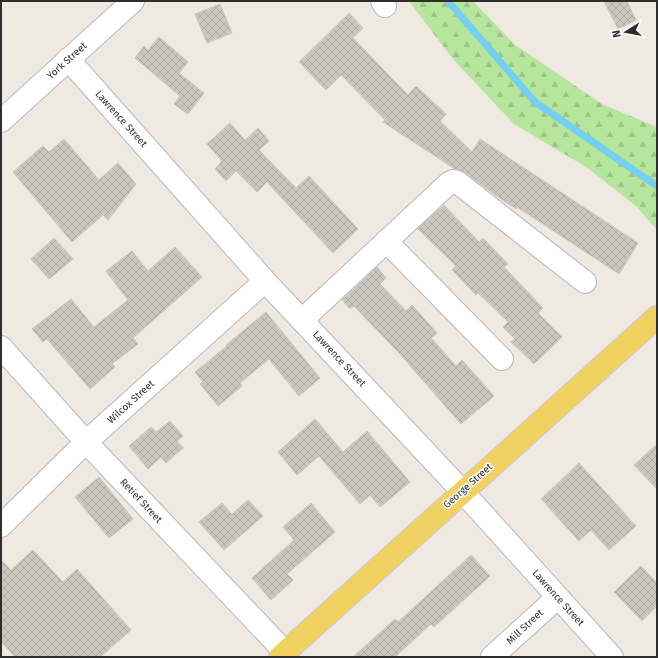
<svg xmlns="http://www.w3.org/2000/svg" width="658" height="658" font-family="'Fira Sans',sans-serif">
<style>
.forest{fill:url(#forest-firs)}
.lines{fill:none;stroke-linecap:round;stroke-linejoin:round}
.stream{stroke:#75cff0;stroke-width:7}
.building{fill:url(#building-cross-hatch);stroke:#cbc5ba}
.minor-casing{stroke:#b4b7c1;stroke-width:24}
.major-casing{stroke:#c9c9c9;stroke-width:24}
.minor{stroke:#fff;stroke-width:22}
.major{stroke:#f2d163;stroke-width:22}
.labels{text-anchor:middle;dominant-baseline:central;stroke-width:3;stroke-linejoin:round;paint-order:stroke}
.street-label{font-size:10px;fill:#2e2e2e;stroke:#fff}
</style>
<defs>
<pattern id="forest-firs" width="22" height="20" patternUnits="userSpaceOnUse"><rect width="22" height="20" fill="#b6e59e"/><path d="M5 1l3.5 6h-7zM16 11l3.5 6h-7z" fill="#9dc588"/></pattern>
<pattern id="building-cross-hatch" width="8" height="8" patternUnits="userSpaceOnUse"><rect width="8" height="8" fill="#cbc7bf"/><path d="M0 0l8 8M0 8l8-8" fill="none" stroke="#afaba4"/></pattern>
</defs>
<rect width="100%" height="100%" fill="#efe9e1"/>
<path class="forest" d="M409,1H473L514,44L602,104L657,127V230L636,206L586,167L514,124L452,58Z"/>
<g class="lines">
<path class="stream" d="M448,1L535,102L657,186"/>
</g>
<path class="building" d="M604,1H627L636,20L618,29Z
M220,4L232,33L207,43L195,14Z
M349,13L363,28L353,38L408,95L416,86L446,114L440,121L472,152L480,139L638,243L619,274L517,207L516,209L488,190L465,172L455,169L383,122L385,120L341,75L326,90L299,62Z
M159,37L188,62L179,73L204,93L188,114L174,104L180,96L135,58L144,46L148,50Z
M230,123L245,140L258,128L269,141L259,150L296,188L309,176L358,229L333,253L267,182L257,192L236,171L226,181L215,169L222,161L207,144Z
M64,139L99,180L118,163L136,184L108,220L103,215L72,242L13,172L43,146L49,152Z
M444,205L479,242L483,238L508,264L504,267L543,308L538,313L562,337L534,364L511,342L515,339L503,327L508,322L478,293L476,295L452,270L456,266L418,229Z
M54,238L73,259L49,279L31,259Z
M175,247L202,277L133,338L138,344L112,364L115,367L90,389L47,339L43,342L32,329L71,299L94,327L128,300L106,271L132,251L148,271Z
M377,267L386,278L380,284L406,311L412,305L437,333L431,338L456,366L462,360L494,396L461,424L399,353L354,306L350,309L342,300Z
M266,312L320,378L299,396L269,359L240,383L242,386L218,406L200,384L203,382L195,372L227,346L226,345Z
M315,419L343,452L367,431L410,482L380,507L370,495L360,504L319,456L297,475L278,452Z
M170,421L183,436L177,441L183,448L166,463L161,457L148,469L129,446L151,427L156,432Z
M657,444V489L634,465Z
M579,463L636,526L609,550L591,530L579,541L541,499Z
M99,477L133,519L109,538L75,497Z
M248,500L263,516L224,550L199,522L222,503L232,514Z
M311,503L335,532L287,574L293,580L271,600L252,578L294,540L283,527Z
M33,550L63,582L77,569L131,630L100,657H15L1,641V560L11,570Z
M471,555L490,576L434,627L431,624L395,657H353L395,619L398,622Z
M641,566L657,583V606L642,621L614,592Z"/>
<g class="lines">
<g class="minor-casing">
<path id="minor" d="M382,1L385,6
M68,59L265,281L462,491L612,657
M1,121L133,1
M386,241L502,359
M302,320L449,183L453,181L457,182L585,282
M1,347L86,442L285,652
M1,526L86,442L265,281
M492,657L557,598"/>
</g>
<g class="major-casing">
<path id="major" d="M280,657L657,317"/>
</g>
<use href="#minor" class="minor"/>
<use href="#major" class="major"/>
</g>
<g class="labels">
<g class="street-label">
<text transform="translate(67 61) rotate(-42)">York Street</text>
<text transform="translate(121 119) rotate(48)">Lawrence Street</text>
<text transform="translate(339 359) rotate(47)">Lawrence Street</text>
<text transform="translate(131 402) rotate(-42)">Wilcox Street</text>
<text transform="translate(468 486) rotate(-42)">George Street</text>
<text transform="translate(141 501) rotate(47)">Retief Street</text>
<text transform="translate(558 598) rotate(48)">Lawrence Street</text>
<text transform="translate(525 627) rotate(-43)">Mill Street</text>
</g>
</g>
<rect width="658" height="658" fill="none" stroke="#2e2e2e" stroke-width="4"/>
<g transform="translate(626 32) rotate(259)" stroke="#ffffff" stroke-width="3" paint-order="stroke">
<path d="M0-3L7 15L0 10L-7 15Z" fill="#2e2e2e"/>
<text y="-6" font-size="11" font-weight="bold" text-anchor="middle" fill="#2e2e2e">N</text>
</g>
</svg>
